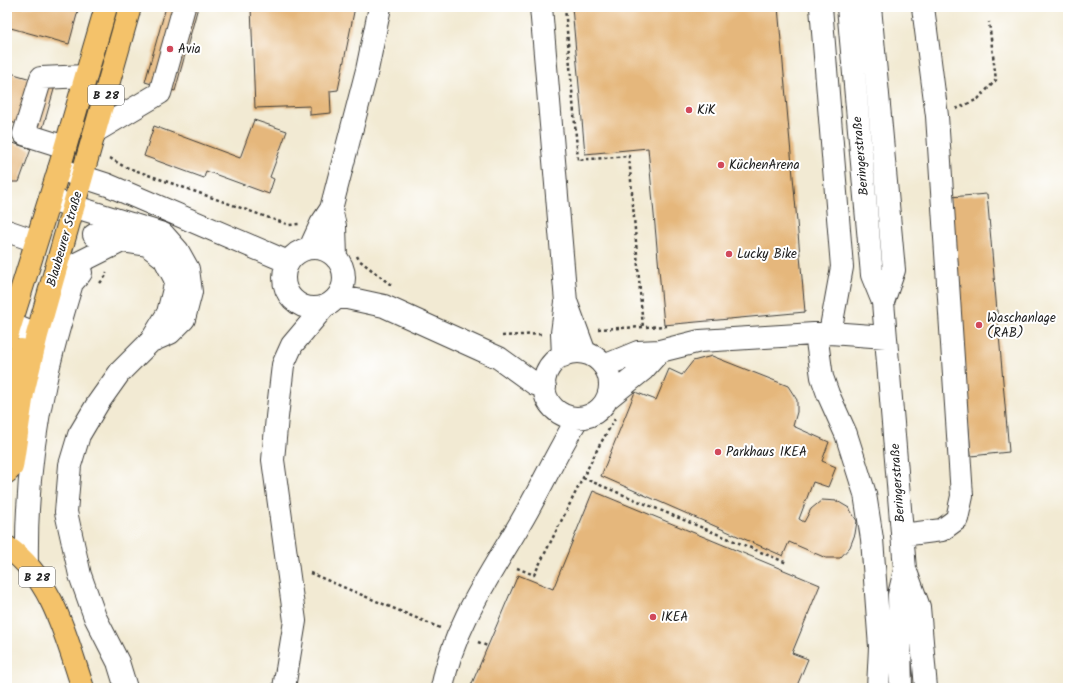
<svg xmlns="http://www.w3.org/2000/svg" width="1075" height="695" font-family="Kalam,sans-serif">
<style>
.building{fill:#e5b77b}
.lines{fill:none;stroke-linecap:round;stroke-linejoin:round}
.minor-casing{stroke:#3c3b37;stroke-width:24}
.major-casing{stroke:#3c3b37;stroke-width:24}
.highway-casing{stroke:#3c3b37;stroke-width:24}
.path{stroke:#3c3b37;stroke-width:2.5;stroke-dasharray:3 3;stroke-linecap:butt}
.minor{stroke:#fff;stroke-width:22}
.major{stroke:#f4c26a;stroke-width:22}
.highway{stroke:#f4c26a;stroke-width:22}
.poi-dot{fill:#d1495b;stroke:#fff;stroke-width:1.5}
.labels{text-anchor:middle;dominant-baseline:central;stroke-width:4;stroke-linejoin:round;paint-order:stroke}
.shield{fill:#fff;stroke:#606060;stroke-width:1}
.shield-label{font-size:12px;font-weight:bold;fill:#1c1c1c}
.poi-label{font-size:13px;fill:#1c1c1c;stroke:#fff;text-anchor:start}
.street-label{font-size:13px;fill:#1c1c1c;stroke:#fff}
</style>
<rect width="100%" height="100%" fill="#fff"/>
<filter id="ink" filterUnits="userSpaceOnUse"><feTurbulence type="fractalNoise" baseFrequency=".025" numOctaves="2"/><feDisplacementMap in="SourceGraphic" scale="8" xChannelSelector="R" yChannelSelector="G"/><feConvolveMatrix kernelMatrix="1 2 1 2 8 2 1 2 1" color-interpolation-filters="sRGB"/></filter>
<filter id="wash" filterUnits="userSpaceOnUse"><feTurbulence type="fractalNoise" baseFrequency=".012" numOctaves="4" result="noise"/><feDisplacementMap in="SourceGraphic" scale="16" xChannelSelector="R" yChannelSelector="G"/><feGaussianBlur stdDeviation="0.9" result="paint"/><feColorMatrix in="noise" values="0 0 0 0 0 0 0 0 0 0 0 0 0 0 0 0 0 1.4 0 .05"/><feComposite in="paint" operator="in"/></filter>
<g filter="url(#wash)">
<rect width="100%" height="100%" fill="#f2ead3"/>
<g id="blocks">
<path class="building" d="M7,7H79L69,44L7,27Z
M166,7L175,10L176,7H198L175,91L145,82Z
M251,7H355L338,90L330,91L331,113L310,115V106L255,108Z
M572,7H778L805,312L664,325L648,148L585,154Z
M7,72L55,86L42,131L7,121Z
M254,120L287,131L270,177L274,179L269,194L206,171L204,178L144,156L154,126L240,158Z
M7,141L31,149L19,182H7Z
M987,194L1009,452L971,456L950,197Z
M712,356L788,386L797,400V412L793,426L829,442L822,461L836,467L828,487L813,482L799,519L804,522L811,509L822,500L837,501L849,508L857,521L855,534L850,547L840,558H826L789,542L783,556L601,476L635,392L656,400L669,369L682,375L693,361Z
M593,491L820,585L792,653L808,659L796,688H470L518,575L553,589Z"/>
</g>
</g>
<g filter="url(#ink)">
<use href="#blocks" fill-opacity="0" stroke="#3c3b37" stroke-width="1"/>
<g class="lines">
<g class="minor-casing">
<path id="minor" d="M541,7L566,302L562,333L563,356
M821,7L842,267L830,333
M848,7L872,275L883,302L905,569L919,607L926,688
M870,7L894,270L883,302
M96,131L160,93L184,7
M65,147L24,134L41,78L86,76
M59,169L108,185L288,262
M50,199L163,234L178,251L188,269L191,292L184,319L170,333L154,340
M331,209L335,226L336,258
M7,231L36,241
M94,235L104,230L132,224
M284 278a30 30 0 1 1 60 0a30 30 0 1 1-60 0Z
M310,248L321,224L331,209L367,70L380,7
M49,296L78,263L122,241L147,245L164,258L176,281L168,313L151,341L120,372L98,403L79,435L70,465L66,512L80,575L95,617L118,662L126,688
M338,296L384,306L499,358L535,384L545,387
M567,304L585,353
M7,323L37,335
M816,334L822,377L828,394L846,434L865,494L872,539L880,647L878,688
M544 385a33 33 0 1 1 66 0a33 33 0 1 1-66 0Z
M604,366L638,352L660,351L700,341L830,333L886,337
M607,399L643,370L660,351
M902,535L942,530L957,519L962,496L937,116L923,7
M27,564C26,504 32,441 45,383C52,349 62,316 72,283L81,273
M284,688L295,621L273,460L277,417L283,365L292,345L324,307
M442,688C453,627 490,575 521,522C541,488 557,452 578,418
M901,688L899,595L905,570"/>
</g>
<g class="major-casing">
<path id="major" d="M7,336L59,169L106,7
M7,390L21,350
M7,472L12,467L23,393L37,335L130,7
M7,547C53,579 66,638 83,688"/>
</g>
<g class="highway-casing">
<path id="highway" d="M7,329L10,324"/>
</g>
<path class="path" d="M565,7L578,160L629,156L643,328
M956,109L978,99L996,80L989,22
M110,158L123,166L289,225L299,224
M357,256L359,260L391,285
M100,283L105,277L107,272
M598,329L669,326
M502,336L541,334
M583,478L787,563
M517,568L534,575L599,446L615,419
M310,573L440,628
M478,642L487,646"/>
<use href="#minor" class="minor"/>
<use href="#major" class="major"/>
<use href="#highway" class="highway"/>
</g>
</g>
<g class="poi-dot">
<circle cx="170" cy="49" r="4"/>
<circle cx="689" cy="110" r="4"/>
<circle cx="721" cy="165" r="4"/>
<circle cx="729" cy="254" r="4"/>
<circle cx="979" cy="325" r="4"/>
<circle cx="718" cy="452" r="4"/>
<circle cx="653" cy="617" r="4"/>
</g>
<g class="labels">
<g class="shield">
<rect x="88" y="85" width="36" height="20" rx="3"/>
<rect x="19" y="567" width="36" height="20" rx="3"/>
</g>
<g class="shield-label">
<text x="106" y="95">B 28</text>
<text x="37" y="577">B 28</text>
</g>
<g class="poi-label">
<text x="178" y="49">Avia</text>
<text x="697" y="110">KiK</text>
<text x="729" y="165">KüchenArena</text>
<text x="737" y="254">Lucky Bike</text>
<text x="987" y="318">Waschanlage<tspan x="987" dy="15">(RAB)</tspan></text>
<text x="726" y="452">Parkhaus IKEA</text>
<text x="661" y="617">IKEA</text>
</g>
<g class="street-label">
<text transform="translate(861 156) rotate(-95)">Beringerstraße</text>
<text transform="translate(65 239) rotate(-74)">Blaubeurer Straße</text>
<text transform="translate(898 483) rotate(-94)">Beringerstraße</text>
</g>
</g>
<rect width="1075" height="695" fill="none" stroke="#fff" stroke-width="24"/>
</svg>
